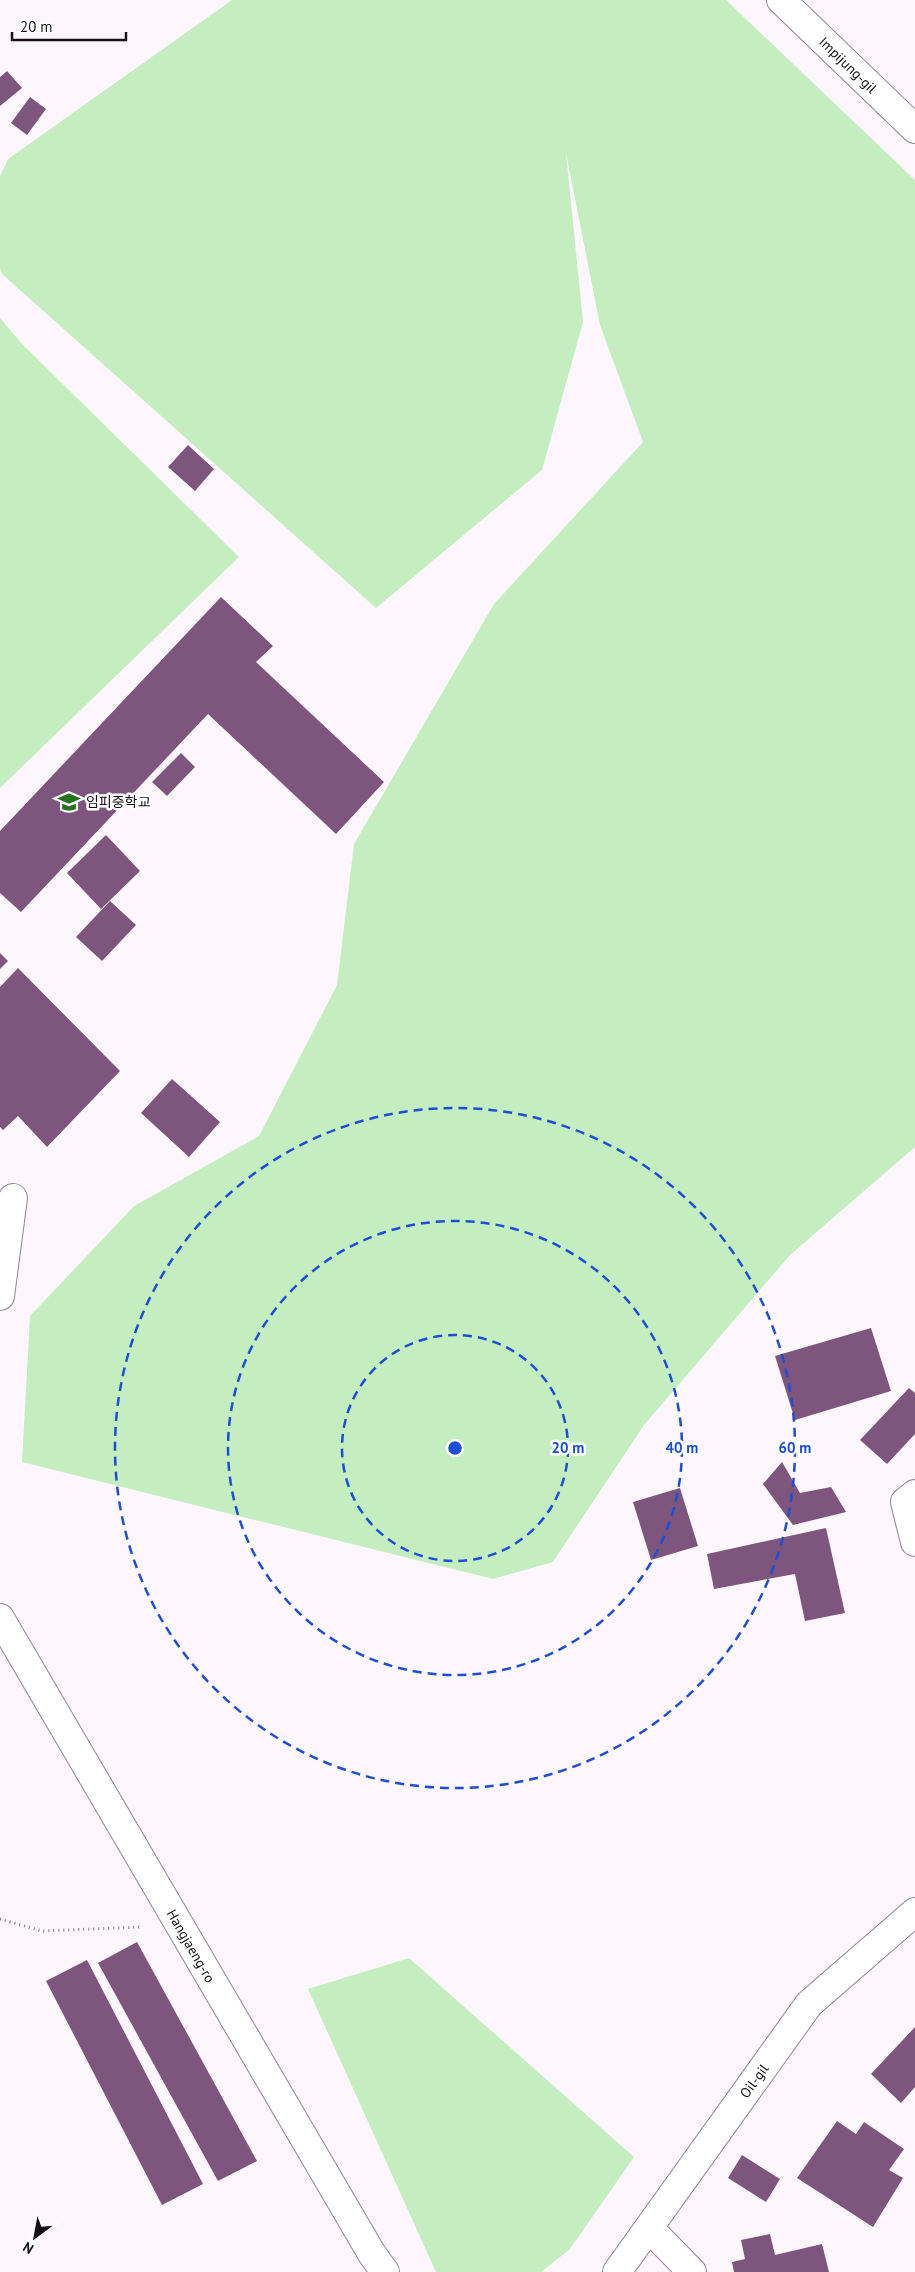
<svg xmlns="http://www.w3.org/2000/svg" width="915" height="2272" font-family="'PT Sans','Noto Sans KR',sans-serif">
<style>
.green{fill:#c5eec0}
.building{fill:#7e557d}
.lines{fill:none;stroke-linecap:round;stroke-linejoin:round}
.minor-casing{stroke:#938392;stroke-width:30}
.path{stroke:#837c83;stroke-width:3;stroke-dasharray:1 4;stroke-linecap:butt}
.minor{stroke:#fff;stroke-width:28}
.ring{fill:none;stroke:#1d4ed8;stroke-width:2.5;stroke-dasharray:9 6}
.labels{text-anchor:middle;dominant-baseline:central;stroke-width:5;stroke-linejoin:round;paint-order:stroke}
.street-label{font-size:14px;fill:#150f15;stroke:#fff}
.poi-label{font-size:14px;fill:#150f15;stroke:#fff;text-anchor:start}
.centre{fill:#1d4ed8;stroke:#fff;stroke-width:2.5}
.ring-label{font-size:15px;text-anchor:middle;font-weight:bold;fill:#1d4ed8;stroke:#fff;stroke-width:5;stroke-linejoin:round;paint-order:stroke}
</style>
<rect width="100%" height="100%" fill="#fdf6fd"/>
<path class="green" d="M232,0H726L915,180V1147L790,1255L644,1425L553,1562L493,1579L22,1462L30,1316L134,1206L259,1136L337,985L354,844L494,604L643,442L600,325L566,153L583,322L542,470L376,608L2,274L0,267V176L8,159Z
M0,318L22,344L239,557L0,788Z
M409,1958L634,2157L570,2249L541,2272H436L308,1989Z"/>
<path class="building" d="M7,71L22,88L0,106V77Z
M30,97L46,109L27,135L11,123Z
M188,445L214,469L195,491L168,467Z
M221,597L273,646L256,662L384,782L336,834L208,714L21,912L0,893V831Z
M181,753L195,767L167,796L152,782Z
M106,835L140,871L101,909L67,873Z
M110,901L136,925L102,961L76,937Z
M0,953L8,961L0,969Z
M18,968L120,1071L47,1147L18,1116L3,1130L0,1127V987Z
M172,1079L220,1122L189,1157L141,1113Z
M871,1328L891,1391L795,1420L775,1356Z
M909,1388L915,1393V1434L887,1464L860,1440Z
M782,1462L800,1493L831,1487L846,1512L793,1525L763,1484Z
M680,1488L698,1546L651,1560L633,1502Z
M826,1528L845,1613L805,1621L795,1574L714,1589L707,1554Z
M137,1942L257,2161L218,2181L98,1963Z
M87,1960L203,2184L162,2205L46,1981Z
M915,2027V2087L901,2103L871,2074Z
M837,2121L856,2134L864,2122L904,2149L889,2170L903,2178L873,2227L797,2178Z
M742,2155L780,2179L766,2202L728,2178Z
M770,2234L775,2255L822,2244L829,2272H734L732,2262L745,2259L741,2240Z"/>
<g class="lines">
<g class="minor-casing">
<path id="minor" d="M781,0L915,129
M0,1296L13,1198
M915,1494L905,1502L915,1542
M0,1618L372,2254L385,2272
M649,2228L692,2272
M617,2272L809,2004L915,1912"/>
</g>
<path class="path" d="M0,1919L42,1931L141,1927"/>
<use href="#minor" class="minor"/>
</g>
<g class="ring">
<circle cx="455" cy="1448" r="113"/>
<circle cx="455" cy="1448" r="227"/>
<circle cx="455" cy="1448" r="340"/>
</g>
<defs>
<g id="school-bare" transform="scale(1.725)"><path d="M0-5L7-2L0 1L-7-2ZM-4 1L0 2.5L4 1V4Q0 6-4 4Z" fill="#23741d" stroke="#fff" stroke-width="2.5" paint-order="stroke"/></g>
</defs>
<g fill-rule="evenodd">
<use href="#school-bare" x="69" y="802"/>
</g>
<g class="labels">
<g class="street-label">
<text transform="translate(848 65) rotate(44)">Impijung-gil</text>
<text transform="translate(191 1946) rotate(60)">Hangjaeng-ro</text>
<text transform="translate(754 2081) rotate(-54)">Oil-gil</text>
</g>
<g class="poi-label">
<text x="86" y="802">임피중학교</text>
</g>
</g>
<circle cx="455" cy="1448" r="8" class="centre"/>
<g class="ring-label">
<text x="568" y="1453">20 m</text>
<text x="682" y="1453">40 m</text>
<text x="795" y="1453">60 m</text>
</g>
<g transform="translate(35 2237) rotate(212)" stroke="#ffffff" stroke-width="4" paint-order="stroke">
<path d="M0-4L9 19L0 12L-9 19Z" fill="#150f15"/>
<text y="-8" font-size="14" font-weight="bold" text-anchor="middle" fill="#150f15">N</text>
</g>
<path d="M12 32v8h114v-8" fill="none" stroke="#150f15" stroke-width="2.5"/>
<text x="20" y="32" font-size="15" fill="#150f15" stroke="#ffffff" stroke-width="4" paint-order="stroke">20 m</text>
</svg>
